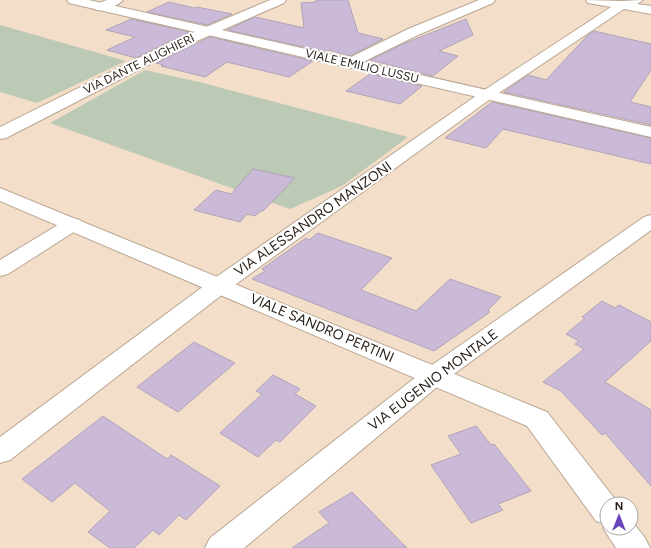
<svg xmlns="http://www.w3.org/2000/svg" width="651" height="548" font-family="Figtree,sans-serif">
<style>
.green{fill:#bbc9b5}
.building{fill:#cabad7;stroke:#b0a3ba}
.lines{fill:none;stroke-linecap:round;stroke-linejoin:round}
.street-casing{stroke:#b9a692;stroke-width:2}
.secondary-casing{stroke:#b9a692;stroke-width:2}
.street{fill:#fff;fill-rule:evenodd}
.secondary{fill:#fff;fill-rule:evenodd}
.labels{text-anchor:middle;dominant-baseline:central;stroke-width:4;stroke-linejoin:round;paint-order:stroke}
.far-street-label{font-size:12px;fill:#261e17;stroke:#fff}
.street-label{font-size:14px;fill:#261e17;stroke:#fff}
</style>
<rect width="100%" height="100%" fill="#f2dec9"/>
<path class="green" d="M0,25L126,61L37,103L0,92Z
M145,70L199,82L408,137L342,186L290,209L50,123Z"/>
<path class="building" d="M316,0H348L358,33L383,39L350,56L329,50L326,52L227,30L255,17L304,28L301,3L316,2Z
M169,2L194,8L197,7L232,14L207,25L147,12Z
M131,19L190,32L136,58L107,50L135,37L106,30Z
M466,19L473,35L439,51L458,56L433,76L370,60L403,44Z
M594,31L651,44V70L630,102L651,107V125L504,92L528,75L546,80L587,36Z
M210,37L313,61L289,77L227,62L205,77L161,66L164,65L156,63Z
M370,74L422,86L400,104L346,91Z
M492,102L651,138V164L503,129L486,148L445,138Z
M253,169L295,178L263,211H261L255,216L247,214L240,222L194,210L216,190L231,194Z
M318,233L392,258L361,290L416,311L450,279L501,297L488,310L490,312L434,351L252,279L265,271L262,269L306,238L309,240Z
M602,301L615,308L619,305L651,322V341L605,382L651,410V486L605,433L602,435L561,391L543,382L584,349L575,344L579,341L566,334L585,318L582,317Z
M194,342L235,363L178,412L137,387Z
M273,375L300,389L295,394L316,406L280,442L276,440L258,457L220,433L262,394L256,391Z
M103,416L167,459L171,455L220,486L186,520L179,515L159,535L153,530L134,548H110L88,532L110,511L75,483L52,502L22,479Z
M476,426L491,445L494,444L531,491L498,504L503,510L471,523L431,465L461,454L448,436Z
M352,492L407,548H292L329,523L319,512Z"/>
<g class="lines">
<g class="street-casing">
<path id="street" d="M107,0H123C118,6 103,11 96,10L94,7L96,4Z
M270,0H286L284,3L183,47L6,138L0,139V127L173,41Z
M479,0H495L493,3L418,35L355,66L350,67L345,66L343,63L345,60L408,29Z
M586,0L621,1L643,0L637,4L651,6V14L624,9L493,97L228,290L10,460L0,463V437L212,280L483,91L611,7L588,3Z
M651,215V230L443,382L244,548H205L210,538L425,370L644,217Z
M73,218L80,220L83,224L80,228L8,274L0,276V260L66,220Z"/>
</g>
<g class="secondary-casing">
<path id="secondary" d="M67,0H89L651,127V137L73,4L69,3Z
M0,188L547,412L618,503V504H607V528H631V520L645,538L650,548H616L603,528L605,524L596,521L527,426L0,201Z"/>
</g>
<use href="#street" class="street"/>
<use href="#secondary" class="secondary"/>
</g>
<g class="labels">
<g class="far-street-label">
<text transform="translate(139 64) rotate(-26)">VIA DANTE ALIGHIERI</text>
<text transform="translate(362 66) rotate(13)">VIALE EMILIO LUSSU</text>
</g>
<g class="street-label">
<text transform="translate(313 219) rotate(-35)">VIA ALESSANDRO MANZONI</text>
<text transform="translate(322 328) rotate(23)">VIALE SANDRO PERTINI</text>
<text transform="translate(433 380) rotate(-37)">VIA EUGENIO MONTALE</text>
</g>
</g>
<g transform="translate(619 516)"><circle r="19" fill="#ffffff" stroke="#a8a5a2"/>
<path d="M0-3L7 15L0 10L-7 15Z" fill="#6a44bc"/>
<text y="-6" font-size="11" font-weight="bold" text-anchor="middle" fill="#261e17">N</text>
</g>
</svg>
